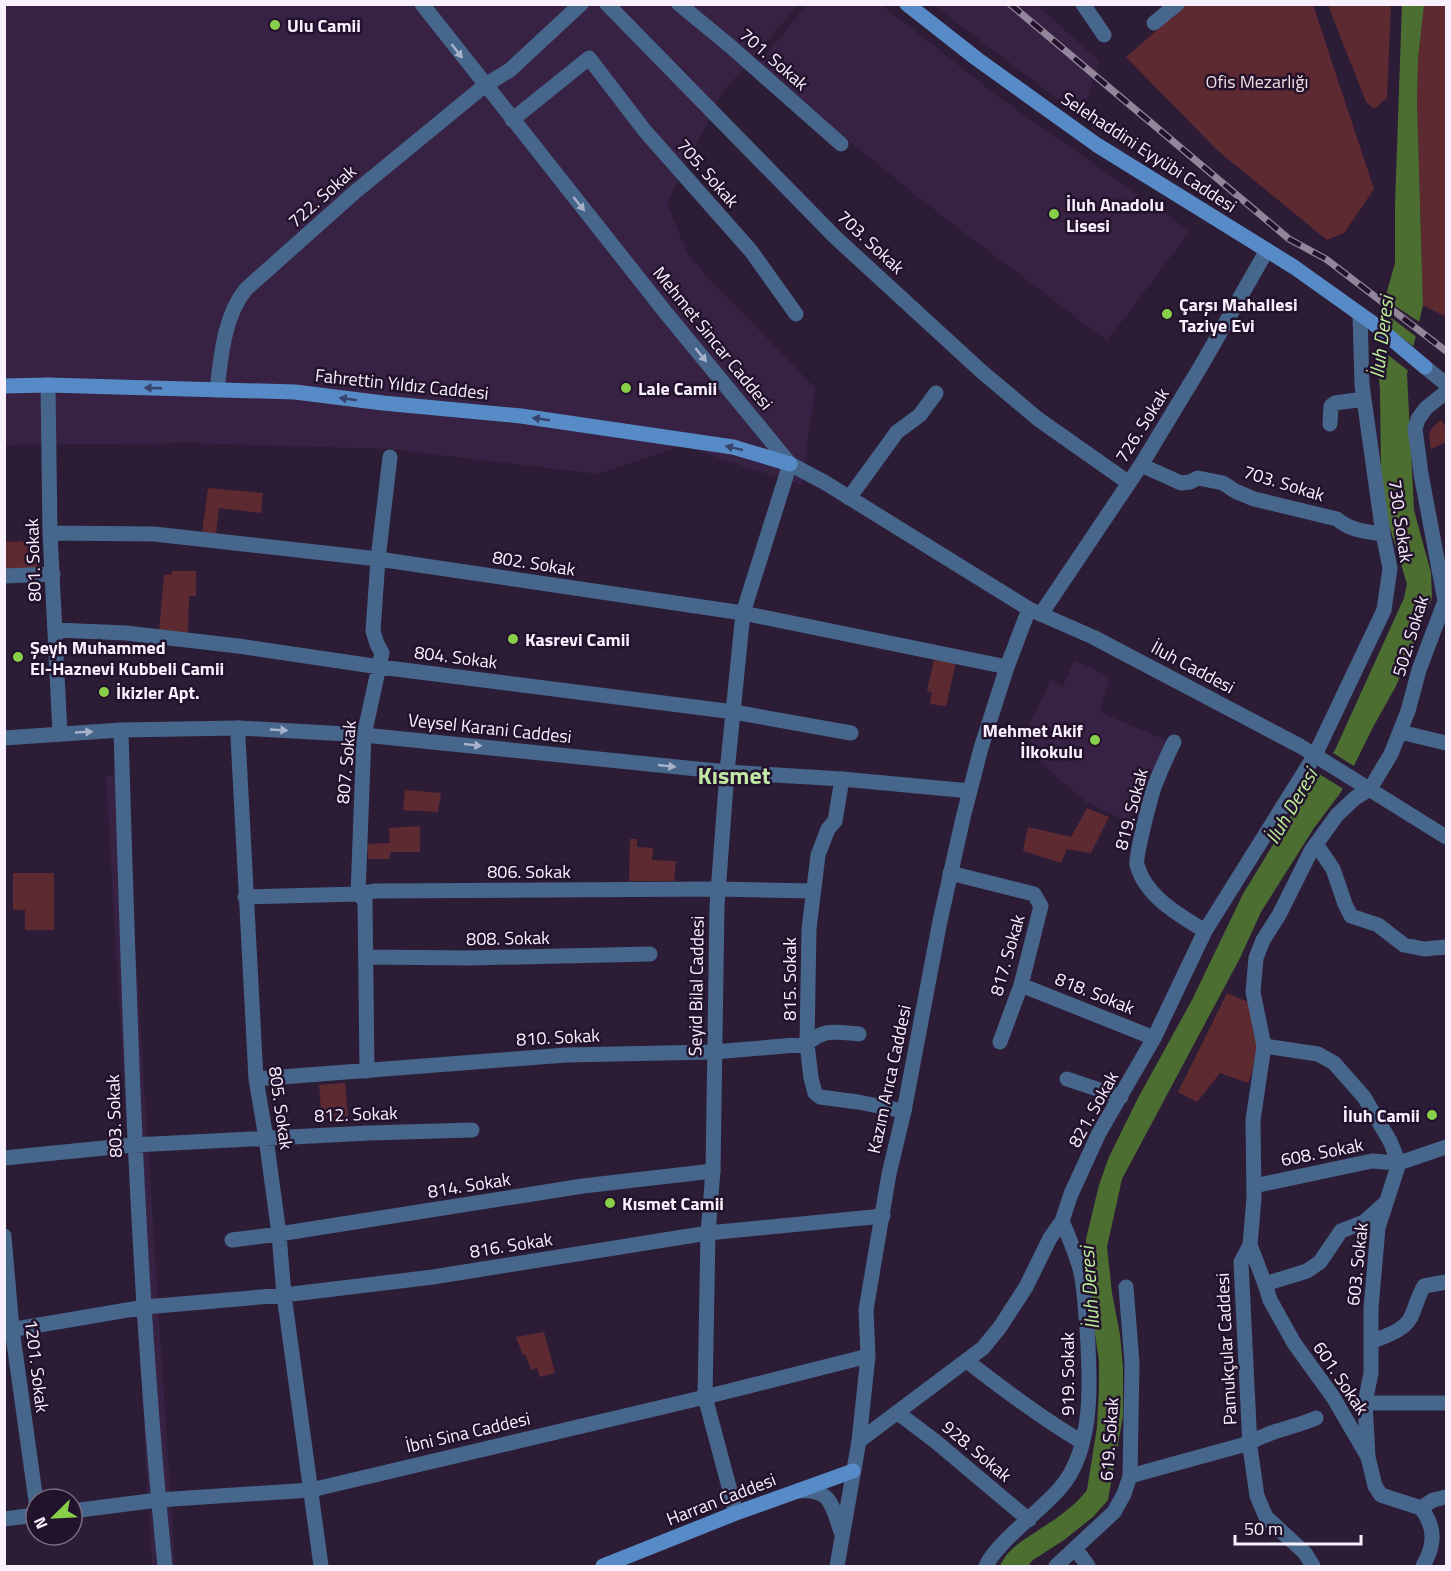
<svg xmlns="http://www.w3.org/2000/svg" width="1451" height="1571" font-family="'Titillium Web',sans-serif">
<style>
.built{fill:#372243}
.green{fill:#5e2a31}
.water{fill:#4c6f31}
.pier{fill:#2d1c36}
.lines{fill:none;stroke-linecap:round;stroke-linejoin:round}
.minor{stroke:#46668c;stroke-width:15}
.tertiary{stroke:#46668c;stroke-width:15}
.secondary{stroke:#578bc8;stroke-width:15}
.rail-casing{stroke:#93859a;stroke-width:7}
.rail{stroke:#23122c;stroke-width:4.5;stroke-dasharray:14;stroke-linecap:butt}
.oneway{fill:#a8b2cb}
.oneway2{fill:#38426a}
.poi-dot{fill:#88cf4a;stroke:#23122c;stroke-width:2}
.labels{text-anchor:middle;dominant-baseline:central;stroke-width:5;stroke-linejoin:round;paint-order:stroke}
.poi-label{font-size:18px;font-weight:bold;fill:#f9f0fe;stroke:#23122c;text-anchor:start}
.street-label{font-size:18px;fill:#f9f0fe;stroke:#23122c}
.park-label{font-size:18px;fill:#f2dbdd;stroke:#23122c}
.water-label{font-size:20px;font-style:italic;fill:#bbf096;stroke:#23122c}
.district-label{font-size:24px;font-weight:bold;fill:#c0e8a4;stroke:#23122c}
</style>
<rect width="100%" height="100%" fill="#2d1c36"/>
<path class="built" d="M4,5H798L722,93L667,203L687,253L704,273L815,388L802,485L682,446L598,474L390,449L192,443L5,445Z
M807,5H882L1000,98L1190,231L1107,341L919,198L757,65Z
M934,5H1037L1099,61L1082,118Z
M1074,660L1110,677L1100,712L1170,742L1131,823L1086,802L1040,762L1045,751L1023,737L1051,680L1063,687Z
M124,772L175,1566H152L106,776Z"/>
<path class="green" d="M1186,5H1313L1374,189L1344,233L1327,240L1217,150L1126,57Z
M1328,5H1391L1387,98L1374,109L1366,102Z
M1424,5H1446V317L1423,305L1417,102L1418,59Z
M1441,420L1446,427V442L1431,449C1428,432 1428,431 1441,420Z
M208,488L263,493L261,513L219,508L216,534L202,533Z
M37,541L38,569L5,570L4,542Z
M172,571H196V596H189L188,633L159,632L164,575L172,574Z
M934,660L956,663L946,706L930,704L932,692L927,691Z
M405,790L441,793L438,812L403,810Z
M1087,808L1109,817L1091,853L1067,849L1061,863L1023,851L1028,827L1071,837Z
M420,826V852H391L389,859H368L367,844L390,843L389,828Z
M630,839H637V847L653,848L652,860L676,861L674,881H629Z
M13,873H54V930H25V910H13Z
M1227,993L1250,1003L1258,1041L1252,1073L1248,1083L1220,1073L1197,1102L1178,1092Z
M345,1083L348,1117L322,1119L319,1085Z
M544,1332L555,1373L540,1377L537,1368L531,1370L525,1354L523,1355L516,1337Z"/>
<path class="water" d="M1402,4L1424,5L1418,59L1417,102L1423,305L1407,374L1414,510L1431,573L1432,598L1396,686L1373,727L1341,792L1314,828L1261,912L1240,958L1122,1179L1107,1247L1112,1293L1120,1335L1123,1367V1416L1108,1500L1093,1517L1064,1540L1033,1560L1028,1566H1000C1009,1547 1023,1541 1040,1529C1056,1519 1075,1506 1087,1490L1097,1427L1099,1389V1361L1091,1307L1086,1257V1239L1099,1185L1109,1157L1138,1098L1192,1000L1243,894L1314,777L1335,750L1404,598L1407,584L1385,512L1381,473L1380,391L1377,353L1386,295L1395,263V205Z"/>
<path class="pier" d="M1383,298L1421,323L1418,338L1381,310Z
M1380,322L1416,348L1410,372L1375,345Z
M1330,751L1357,768L1345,790L1316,772Z"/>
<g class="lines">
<path class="minor" d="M607,4L835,237L981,371L1038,419L1129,483
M679,4L730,46L841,144
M1083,4L1104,35
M1154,23L1177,4
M512,120L589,58L645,131L751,251L796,314
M1425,367L1446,384
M48,385L50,533L60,734
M217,390C221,356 224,316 246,289L355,192L484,86L510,70L581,4
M1330,424L1331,406L1335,403L1364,399
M1141,465L1181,483L1190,482L1198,478L1223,483L1235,491L1254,499L1337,519C1349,530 1367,532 1383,534
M849,498L897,432L920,415L936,393
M50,533L154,534L378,559L743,613L1007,667
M4,576L53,574
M1041,614L1141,465L1201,366L1267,250
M55,630L126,633L238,646L380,667L734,712L851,733
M239,728L238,737L256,1079L266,1138L279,1234L284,1295L321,1566
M121,730C129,1009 137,1289 165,1566
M1400,732L1446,743
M1174,742C1168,754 1162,767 1157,780C1152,790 1135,857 1137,865C1146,897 1179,915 1205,931
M842,779L835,821L828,829L818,855L809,929L807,1044L811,1078L815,1093L820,1097L858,1102L904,1111
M1370,789L1391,754L1408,711L1419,670L1445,601L1421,474L1415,429L1418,419L1426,408L1446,392
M1316,844L1333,869L1345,904L1351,916L1378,925L1404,945L1424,949L1446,947
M950,873L1034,894L1041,906L1021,985L1000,1042
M245,897L358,894L375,891L718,889L813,891
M367,957L470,958L650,954
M1021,985L1154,1038
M1264,1046L1318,1054L1334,1063L1364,1097L1390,1141L1399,1163L1378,1228L1371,1308V1373L1365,1403L1368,1457
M367,1071L365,901L358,894L364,735L382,653L377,644L373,631L378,559L390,457
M256,1079L566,1055L714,1052L807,1044C824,1028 836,1032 859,1034
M1067,1079L1121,1097
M134,1145L369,1133L472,1130
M1254,1186L1372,1161L1399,1163L1446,1147
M4,1236L12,1329L36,1501
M232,1240L279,1234L583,1186L713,1171
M1250,1245L1265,1284L1270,1300L1294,1343L1333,1397L1368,1457L1375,1486L1381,1495L1421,1508
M1265,1284L1307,1271L1320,1262L1341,1231L1364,1222L1384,1204
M4,1331L145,1307L284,1295L433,1277L708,1233L883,1216
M1371,1342C1385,1336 1404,1331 1411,1317C1416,1306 1418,1296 1424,1286L1446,1282
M967,1361C1004,1390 1041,1418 1082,1442
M1365,1403H1446
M898,1413L935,1441L1029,1520
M859,1441L983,1348L1000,1327L1026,1287L1050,1238L1062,1221L1071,1194L1099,1133L1154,1038L1205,931L1315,755L1384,610L1390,568L1383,534L1362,385L1360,314
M1130,1476L1250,1443C1270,1430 1294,1428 1316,1418
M1421,1508C1436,1528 1435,1545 1423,1566
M1421,1508L1433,1500L1446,1497
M1075,1548L1088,1566
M986,1566C997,1542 1042,1510 1061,1487C1095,1447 1090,1377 1087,1328C1085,1309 1085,1291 1081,1273C1077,1255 1069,1238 1062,1221
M1056,1566L1114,1512L1124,1494L1130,1476L1132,1363L1126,1287"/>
<path class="tertiary" d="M422,4L666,313L790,464L824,482L1029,609L1093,637L1300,746L1446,837
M4,738L121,730L239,728L364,735L727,772L842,779L970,791
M4,1158L134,1145
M798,1491C831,1488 832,1505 841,1532
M72,1511L158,1500L311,1490L705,1397L868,1356
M736,1513L705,1397L708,1233L713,1171L717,906L727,772L743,613L790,464
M4,1519L36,1515
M837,1566L859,1441L868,1356L866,1310L889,1174L904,1111L940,921L963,818L981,748L1007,667L1029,609
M1313,1566L1305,1553L1266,1517L1257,1496L1250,1447L1241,1262L1250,1245L1254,1198L1253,1120L1264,1046L1253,992L1256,958L1263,940L1279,915L1311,851L1337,815L1355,798L1370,789"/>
<path class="secondary" d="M907,4L977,59L1097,145L1294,267L1374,324L1425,367
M4,386L48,385L295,392L383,403L521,416L733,447L790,464
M603,1566L736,1513L853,1471"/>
<g class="rail-casing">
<path id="rail" d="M1010,4L1289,239L1326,259L1446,351"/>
</g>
<use href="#rail" class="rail"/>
</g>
<defs><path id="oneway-solid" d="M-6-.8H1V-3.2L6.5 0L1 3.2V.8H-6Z" transform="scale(1.5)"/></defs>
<g class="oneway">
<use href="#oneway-solid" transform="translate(457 51) rotate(52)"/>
<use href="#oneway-solid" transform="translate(579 204) rotate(51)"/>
<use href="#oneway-solid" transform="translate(701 355) rotate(51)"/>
<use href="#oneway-solid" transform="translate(279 730) rotate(3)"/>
<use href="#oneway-solid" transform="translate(84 732) rotate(-3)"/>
<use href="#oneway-solid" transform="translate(473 745) rotate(6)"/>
<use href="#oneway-solid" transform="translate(667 766) rotate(6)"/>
</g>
<g class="oneway2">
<use href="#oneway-solid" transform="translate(153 388) rotate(-178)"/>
<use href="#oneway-solid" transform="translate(348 399) rotate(-172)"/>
<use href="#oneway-solid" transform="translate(541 419) rotate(-172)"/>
<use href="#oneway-solid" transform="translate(734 448) rotate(-167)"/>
</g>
<g class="poi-dot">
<circle cx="275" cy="25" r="6"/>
<circle cx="1054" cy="214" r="6"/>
<circle cx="1167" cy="314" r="6"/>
<circle cx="626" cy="388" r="6"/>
<circle cx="513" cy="639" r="6"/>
<circle cx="18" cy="657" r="6"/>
<circle cx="104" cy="692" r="6"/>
<circle cx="1095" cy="740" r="6"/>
<circle cx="1432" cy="1115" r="6"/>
<circle cx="610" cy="1203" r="6"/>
</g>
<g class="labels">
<g class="poi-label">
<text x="287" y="25">Ulu Camii</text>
<text x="1066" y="204">İluh Anadolu<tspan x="1066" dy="21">Lisesi</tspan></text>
<text x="1179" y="304">Çarşı Mahallesi<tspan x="1179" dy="21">Taziye Evi</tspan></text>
<text x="638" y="388">Lale Camii</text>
<text x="525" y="639">Kasrevi Camii</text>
<text x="30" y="647">Şeyh Muhammed<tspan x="30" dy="21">El-Haznevi Kubbeli Camii</tspan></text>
<text x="116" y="692">İkizler Apt.</text>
<text x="1083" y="730" text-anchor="end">Mehmet Akif<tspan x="1083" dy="21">İlkokulu</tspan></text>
<text x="1420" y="1115" text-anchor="end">İluh Camii</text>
<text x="622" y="1203">Kısmet Camii</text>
</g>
<g class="street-label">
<text transform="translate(774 59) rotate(41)">701. Sokak</text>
<text transform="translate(1149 152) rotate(33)">Selehaddini Eyyübi Caddesi</text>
<text transform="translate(708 173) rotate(49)">705. Sokak</text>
<text transform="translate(322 196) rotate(-42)">722. Sokak</text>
<text transform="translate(871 242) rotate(43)">703. Sokak</text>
<text transform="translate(713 338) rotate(51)">Mehmet Sincar Caddesi</text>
<text transform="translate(402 384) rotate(6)">Fahrettin Yıldız Caddesi</text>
<text transform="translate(1142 425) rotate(-58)">726. Sokak</text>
<text transform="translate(1284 483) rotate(17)">703. Sokak</text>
<text transform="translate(1401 521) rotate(82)">730. Sokak</text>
<text transform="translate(33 560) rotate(-92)">801. Sokak</text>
<text transform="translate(534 563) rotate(9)">802. Sokak</text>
<text transform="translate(1410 636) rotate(-73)">502. Sokak</text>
<text transform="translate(456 657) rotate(7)">804. Sokak</text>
<text transform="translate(1193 667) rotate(28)">İluh Caddesi</text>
<text transform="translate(490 728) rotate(6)">Veysel Karani Caddesi</text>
<text transform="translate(346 762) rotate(-85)">807. Sokak</text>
<text transform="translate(1131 809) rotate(-75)">819. Sokak</text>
<text x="529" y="871">806. Sokak</text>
<text transform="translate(508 938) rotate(-1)">808. Sokak</text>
<text transform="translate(1007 955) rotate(-74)">817. Sokak</text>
<text transform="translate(789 979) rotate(-90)">815. Sokak</text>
<text transform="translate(696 986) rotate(-89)">Seyid Bilal Caddesi</text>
<text transform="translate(1095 993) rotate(22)">818. Sokak</text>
<text transform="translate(558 1037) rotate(-3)">810. Sokak</text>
<text transform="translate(889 1079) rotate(-78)">Kazım Arıca Caddesi</text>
<text transform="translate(281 1108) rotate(82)">805. Sokak</text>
<text transform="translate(1093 1109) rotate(-61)">821. Sokak</text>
<text transform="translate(356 1114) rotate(-2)">812. Sokak</text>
<text transform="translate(114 1116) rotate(-92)">803. Sokak</text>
<text transform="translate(1322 1152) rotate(-11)">608. Sokak</text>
<text transform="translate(469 1185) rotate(-9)">814. Sokak</text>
<text transform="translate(511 1245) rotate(-9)">816. Sokak</text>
<text transform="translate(1357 1264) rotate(-84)">603. Sokak</text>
<text transform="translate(1226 1349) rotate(-93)">Pamukçular Caddesi</text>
<text transform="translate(37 1366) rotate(83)">1201. Sokak</text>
<text transform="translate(1067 1374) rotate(-90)">919. Sokak</text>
<text transform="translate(1341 1378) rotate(56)">601. Sokak</text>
<text transform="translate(468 1432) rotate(-13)">İbni Sina Caddesi</text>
<text transform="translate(1109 1439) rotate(-86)">619. Sokak</text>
<text transform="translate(977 1451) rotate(40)">928. Sokak</text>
<text transform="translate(721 1499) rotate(-21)">Harran Caddesi</text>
</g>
<g class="park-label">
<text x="1257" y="81">Ofis Mezarlığı</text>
</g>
<g class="water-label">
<text transform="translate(1381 337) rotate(-83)">İluh Deresi</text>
<text transform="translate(1291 806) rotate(-60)">İluh Deresi</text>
<text transform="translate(1089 1288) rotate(-94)">İluh Deresi</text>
</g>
<g class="district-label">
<text x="734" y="775">Kısmet</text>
</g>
</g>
<rect width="1451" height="1571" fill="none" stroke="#f9f0fe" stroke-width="12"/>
<g transform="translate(54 1517) rotate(246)"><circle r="28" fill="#23122c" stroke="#796b80" stroke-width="1.5"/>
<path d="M0-4.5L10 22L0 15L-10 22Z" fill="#88cf4a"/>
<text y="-9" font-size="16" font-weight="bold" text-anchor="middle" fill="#f9f0fe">N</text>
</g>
<path d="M1235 1535v9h126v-9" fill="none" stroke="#f9f0fe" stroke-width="3"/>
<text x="1244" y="1535" font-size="18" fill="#f9f0fe" stroke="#23122c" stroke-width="4.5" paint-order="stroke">50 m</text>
</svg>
